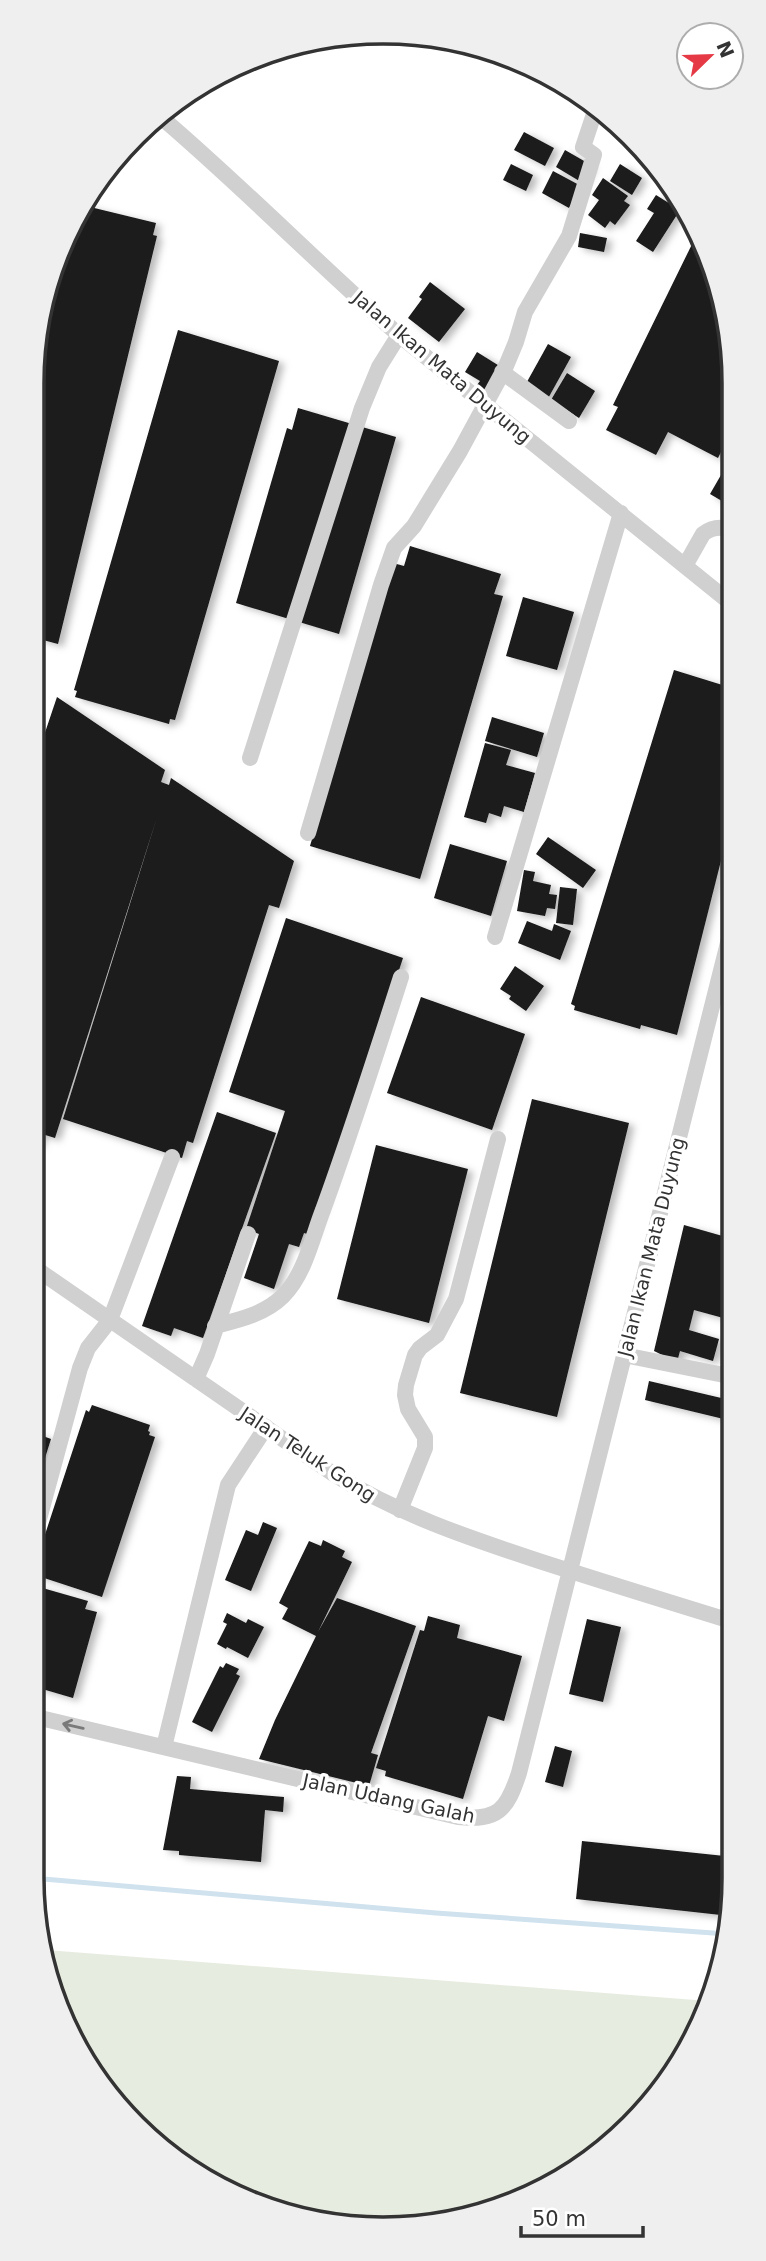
<svg xmlns="http://www.w3.org/2000/svg" width="766" height="2261" font-family="'DejaVu Sans',sans-serif">
<style>
.green{fill:#e6ecdf}
.lines{fill:none;stroke-linecap:round;stroke-linejoin:round}
.stream{stroke:#cfe2ee;stroke-width:5}
.building{fill:#1a1a1a;filter:url(#shadow)}
.minor{stroke:#d0d0d0;stroke-width:16}
.oneway{stroke:#7a7a7a}
.labels{text-anchor:middle;dominant-baseline:central;stroke-width:7;stroke-linejoin:round;paint-order:stroke}
.street-label{font-size:19px;fill:#333;stroke:#fff}
.rim{fill:none;stroke:#333;stroke-width:3.5}
</style>
<defs>
<filter id="shadow"><feDropShadow dx="5.5" dy="3" stdDeviation="3.5" flood-color="#0004"/></filter>
</defs>
<rect width="100%" height="100%" fill="#fff"/>
<path class="green" d="M46,1950L708,2001L675,2074L579,2170L474,2218L338,2227L227,2193L119,2110L58,2012Z"/>
<g class="lines">
<path class="stream" d="M32,1878L436,1913L727,1934"/>
</g>
<path class="building" d="M524,132L554,148L545,166L514,150Z
M565,150L591,165L581,182L556,167Z
M511,164L533,175L526,191L503,180Z
M620,164L642,178L632,195L610,181Z
M553,171L581,186L569,208L542,193Z
M603,178L628,196L624,201L630,205L615,225L610,221L605,228L588,215L599,200L592,195Z
M656,195L680,210L653,252L636,241L654,213L647,209Z
M86,206L156,223L153,235L157,236L58,644L32,637V383L40,319L49,280Z
M698,232L708,248L732,338V430L718,458L668,432L656,455L606,430L618,407L613,405Z
M580,233L607,238L604,252L578,247Z
M430,282L465,309L439,342L408,318L422,299L419,297Z
M178,330L279,361L175,720L170,719L169,724L75,697L77,691L74,690Z
M548,344L571,357L546,402L523,389Z
M477,352L501,367L487,391L477,385L480,381L465,372Z
M567,373L595,391L579,418L551,400Z
M298,408L396,437L339,634L236,603L287,428L292,430Z
M732,456V507L710,494Z
M410,546L501,574L494,594L503,596L420,879L310,846L393,563L404,566Z
M523,597L574,612L557,670L506,656Z
M674,670L732,688V817L677,1035L641,1025L640,1029L574,1010L575,1006L571,1004Z
M57,697L165,770L161,782L169,785L171,778L294,861L279,908L269,905L193,1143L187,1141L182,1158L63,1119L158,814L55,1138L42,1134L38,1146L32,1141V771Z
M492,717L544,733L537,757L485,741Z
M485,743L511,750L506,765L535,773L524,812L504,806L501,817L489,813L486,823L464,817Z
M548,837L596,870L583,888L536,854Z
M450,844L507,861L491,916L434,898Z
M524,870L535,872L533,881L551,885L549,894L557,895L555,909L547,908L545,916L517,911Z
M560,887L577,889L573,925L556,923Z
M286,918L403,958L311,1235L304,1233L299,1247L289,1244L274,1289L244,1278L259,1234L246,1229L285,1111L229,1092Z
M527,921L552,931L554,924L571,931L560,960L518,943Z
M515,966L544,986L526,1011L509,999L511,996L500,989Z
M421,997L525,1034L492,1130L387,1093Z
M532,1099L629,1123L557,1417L460,1393Z
M217,1112L276,1133L203,1338L174,1328L171,1336L142,1326Z
M376,1145L468,1169L429,1323L337,1299Z
M684,1225L733,1239V1298L727,1319L694,1310L689,1330L719,1339L713,1361L680,1351L677,1362L654,1351Z
M649,1381L734,1401L732,1421L645,1400Z
M92,1405L150,1425L148,1431L150,1432L149,1435L155,1437L102,1597L32,1574L86,1410L89,1412Z
M32,1432L51,1439L32,1499Z
M263,1522L277,1528L251,1591L225,1580L246,1530L258,1535Z
M323,1540L345,1551L342,1557L352,1562L318,1632L337,1598L416,1626L371,1753L378,1755L369,1786L259,1759L275,1720L316,1636L282,1619L288,1608L279,1603L309,1541L321,1546Z
M32,1585L88,1601L85,1609L97,1612L73,1698L32,1686Z
M227,1613L246,1623L248,1619L264,1627L248,1658L227,1647L226,1649L217,1644L227,1624L223,1622Z
M428,1616L460,1625L457,1638L522,1656L504,1721L488,1716L463,1799L385,1776L386,1771L376,1768L420,1630L424,1631Z
M587,1619L621,1627L603,1702L569,1694Z
M226,1663L239,1669L236,1674L240,1676L212,1732L192,1722L220,1666L223,1668Z
M555,1746L572,1751L563,1787L545,1782Z
M177,1776L191,1777L190,1789L284,1797L283,1812L265,1810L261,1862L179,1855V1851L163,1850Z
M582,1841L734,1857V1878L730,1916L576,1899Z"/>
<g class="lines">
<path class="minor" d="M162,118C244,188 318,264 399,335L732,604
M502,372L569,421
M686,564L703,534C712,527 721,526 732,530
M250,758L362,408L379,367L399,335
M308,833L381,585L394,548L414,526L460,451L506,366L516,342L525,312L569,236L594,155L583,147L596,108
M495,937L621,513
M32,1266L332,1473C398,1514 466,1537 539,1561C604,1582 669,1602 734,1622
M215,1326C239,1320 265,1314 283,1296C305,1274 312,1238 323,1210C351,1133 376,1055 401,977
M624,1355L734,1377
M196,1379L207,1354L248,1234
M400,1510L425,1448V1437L408,1409L405,1395L406,1385L415,1355L420,1348L437,1335L456,1299L498,1139
M32,1545L80,1368L88,1348L110,1320L172,1157
M32,1716L458,1817C498,1821 507,1810 519,1773L733,923
M164,1747L228,1485L266,1427"/>
</g>
<defs><path id="oneway-shaft" d="M-6 0H5M1.5-3L5.5 0L1.5 3" fill="none" stroke-width="1.6" stroke-linecap="round" stroke-linejoin="round" transform="scale(1.75)"/></defs>
<use class="oneway" href="#oneway-shaft" transform="translate(73 1726) rotate(-167)"/>
<g class="labels">
<g class="street-label">
<text transform="translate(442 367) rotate(40)">Jalan Ikan Mata Duyung</text>
<text transform="translate(651 1247) rotate(-76)">Jalan Ikan Mata Duyung</text>
<text transform="translate(308 1454) rotate(33)">Jalan Teluk Gong</text>
<text transform="translate(389 1798) rotate(12)">Jalan Udang Galah</text>
</g>
</g>
<path d="M0 0H766V2261H0ZM383 44H383A339 339 0 0 1 722 383V1878A339 339 0 0 1 383 2217H383A339 339 0 0 1 44 1878V383A339 339 0 0 1 383 44Z" fill="#efefef" fill-rule="evenodd"/>
<path class="rim" d="M383 44H383A339 339 0 0 1 722 383V1878A339 339 0 0 1 383 2217H383A339 339 0 0 1 44 1878V383A339 339 0 0 1 383 44Z"/>
<g transform="translate(710 56) rotate(67)"><circle r="33" fill="#ffffff" stroke="#adadad" stroke-width="2"/>
<path d="M0-5L12 26L0 18L-12 26Z" fill="#e63946"/>
<text y="-10" font-size="19" font-weight="bold" text-anchor="middle" fill="#333333">N</text>
</g>
<path d="M521 2226v10h122v-10" fill="none" stroke="#333333" stroke-width="3.5"/>
<text x="532" y="2226" font-size="21" fill="#333333" stroke="#ffffff" stroke-width="5" paint-order="stroke">50 m</text>
</svg>
